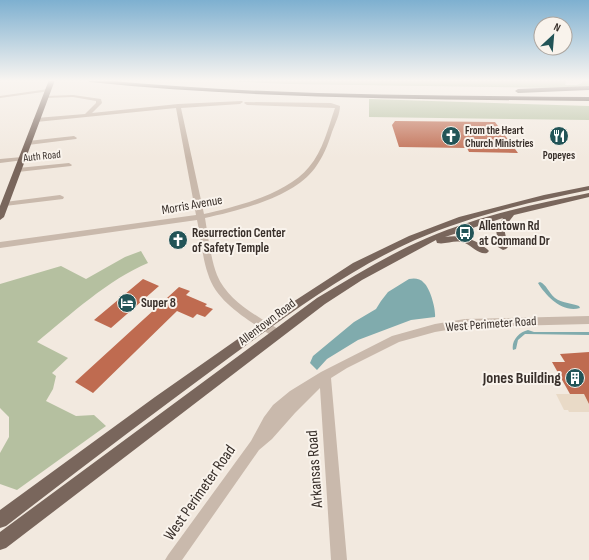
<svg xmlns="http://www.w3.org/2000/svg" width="589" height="560" font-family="'Sofia Sans Condensed',sans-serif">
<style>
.green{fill:#b5c0a0}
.plaza{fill:#e9dac7}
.water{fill:#80abad}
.building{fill:#bf6b50}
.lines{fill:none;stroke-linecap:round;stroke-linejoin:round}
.minor{fill:#c9b9ac;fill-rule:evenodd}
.major{fill:#79665c;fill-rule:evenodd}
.highway{fill:#584942;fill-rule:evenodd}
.labels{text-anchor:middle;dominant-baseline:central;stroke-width:4;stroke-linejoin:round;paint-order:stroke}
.far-poi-label{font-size:11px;font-weight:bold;fill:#382f2a;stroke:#f9f3ec;text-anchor:start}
.far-street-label{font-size:11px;fill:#382f2a;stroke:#f9f3ec}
.street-label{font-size:13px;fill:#382f2a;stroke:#f9f3ec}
.poi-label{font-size:13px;font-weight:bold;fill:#382f2a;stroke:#f9f3ec;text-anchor:start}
.near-poi-label{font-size:16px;font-weight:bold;fill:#382f2a;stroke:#f9f3ec;text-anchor:end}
.near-street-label{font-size:16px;fill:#382f2a;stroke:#f9f3ec}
</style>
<rect width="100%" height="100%" fill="#f2e9df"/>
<path class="green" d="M201,80H564L566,82L565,85H577L582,83V80H589V86L562,88L290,84Z
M369,99L589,106V120L369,117Z
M141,251L148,263C109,279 70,315 37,342L68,358L52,373L56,376L53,389L46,401L76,416L94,415L106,426L17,490L0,484V453L9,437V417L0,408V284L61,266L86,279L125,257Z"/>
<path class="plaza" d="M556,394H584L589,404V412H569L568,410H564Z"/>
<path class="water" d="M409,279C414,278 420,278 424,283C430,288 436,309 435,317L411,320L358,340L327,359L317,370L310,363L313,356L354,322L376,309L381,301L388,292Z
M540,282C546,284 549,293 555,298C562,303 571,303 579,306L580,308C562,313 546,296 538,283Z
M528,330L534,332H589V335L525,334L518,340L516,349L513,350C511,341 519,332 528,330Z"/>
<path class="building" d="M395,121L495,122L518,153L469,152L467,148L399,147L392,125Z
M143,279L159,286L111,328L94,320Z
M179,287L190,291L186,295L207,304L205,306L213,309L205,317L197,314L193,318L177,311L93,393L75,382Z
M589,352V404L584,394H570L552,362H565L560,354Z"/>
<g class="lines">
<path class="minor" d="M48,89H50V91L0,98V96Z
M73,95L101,99L102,103L92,113L178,104L242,101L243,102L240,104L181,108L204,214C236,207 287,194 309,167C323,151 328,128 335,108L247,105L244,103L245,102L331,103L340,106C340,114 335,124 332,132C328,145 323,157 315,168C294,197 238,211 205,218C208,236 211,260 217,275C228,302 258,316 281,331L282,334L281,337L277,338L273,337C250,320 217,304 208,274C202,257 201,237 197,220L0,248V242L196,215L176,108L36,122L33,120L36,118L85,114L96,103V101L73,97L45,98L43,97L45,96Z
M74,136L77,138L76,139L28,145L25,143L28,141Z
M22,157L25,159L24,160L0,163V159Z
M69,163L72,165L71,166L18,172L15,170L18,168Z
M60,195L64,197L63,199L5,206L1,204L5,202Z
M589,316V324L465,327L435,332L399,342L347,368L331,378L347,560H331L320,388L295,413L272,439L259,450L182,560H165L168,555L251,441L264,417L273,405L290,391L321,372L392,336L435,324L465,319Z"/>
<path class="major" d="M49,80H55L4,217L0,220V206Z
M589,186V190C530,202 470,216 415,240C348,270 289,314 230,357C155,412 80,469 6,526L0,528V510L155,397L262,322L353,263L409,236L459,217L544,195Z
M589,193V197L514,215L504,228L508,247L506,249L503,250L498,247L496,228L503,218L445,237C461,234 475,239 487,249L489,251L487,253C479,255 472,246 465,243C455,239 446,245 437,243L436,240L362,280L325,304L6,548L0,550V532L317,298C353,277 389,254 427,238C479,216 534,204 589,193Z"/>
<path class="highway" d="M87,80H103C265,96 427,95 589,97V101C422,99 256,99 90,82Z
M589,86V90L518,93L515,91L518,89Z"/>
</g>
<linearGradient id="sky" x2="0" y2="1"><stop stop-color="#7eb0d0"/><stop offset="0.51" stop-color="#f9f5f1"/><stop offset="1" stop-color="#f9f5f1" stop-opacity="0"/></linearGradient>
<rect width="589" height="158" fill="url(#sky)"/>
<defs>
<g id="church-disc" transform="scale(1)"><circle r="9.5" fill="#225457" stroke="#f9f3ec"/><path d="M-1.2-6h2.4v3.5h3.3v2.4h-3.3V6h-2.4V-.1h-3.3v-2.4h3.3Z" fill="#fff"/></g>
<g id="restaurant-disc" transform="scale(1)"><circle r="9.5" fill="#225457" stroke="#f9f3ec"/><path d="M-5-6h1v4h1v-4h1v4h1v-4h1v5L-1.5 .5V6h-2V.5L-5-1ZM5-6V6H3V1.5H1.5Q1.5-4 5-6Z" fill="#fff"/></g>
<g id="bus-disc" transform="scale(1)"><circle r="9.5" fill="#225457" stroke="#f9f3ec"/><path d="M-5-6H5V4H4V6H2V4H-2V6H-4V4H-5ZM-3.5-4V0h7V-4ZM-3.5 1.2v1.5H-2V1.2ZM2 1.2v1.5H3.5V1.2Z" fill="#fff"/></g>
<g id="hotel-disc" transform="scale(1)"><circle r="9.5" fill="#225457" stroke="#f9f3ec"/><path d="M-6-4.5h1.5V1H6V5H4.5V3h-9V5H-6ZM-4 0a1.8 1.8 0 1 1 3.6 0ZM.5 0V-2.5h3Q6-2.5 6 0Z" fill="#fff"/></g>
<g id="building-disc" transform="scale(1)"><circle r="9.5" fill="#225457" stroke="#f9f3ec"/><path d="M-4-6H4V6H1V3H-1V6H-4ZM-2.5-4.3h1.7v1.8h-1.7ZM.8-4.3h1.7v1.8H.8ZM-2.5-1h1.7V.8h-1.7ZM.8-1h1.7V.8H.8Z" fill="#fff"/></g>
</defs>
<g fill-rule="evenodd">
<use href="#church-disc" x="451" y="136"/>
<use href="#restaurant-disc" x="559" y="136"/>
<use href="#bus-disc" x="465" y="233"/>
<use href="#church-disc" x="178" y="240"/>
<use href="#hotel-disc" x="127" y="303"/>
<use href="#building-disc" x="575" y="378"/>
</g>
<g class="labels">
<g class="far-poi-label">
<text x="465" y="130">From the Heart<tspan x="465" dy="13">Church Ministries</tspan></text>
<text x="559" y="155" text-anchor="middle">Popeyes</text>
</g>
<g class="far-street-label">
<text transform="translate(42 156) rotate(-6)">Auth Road</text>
</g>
<g class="street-label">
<text transform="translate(192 205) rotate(-10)">Morris Avenue</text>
<text transform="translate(267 322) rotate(-37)">Allentown Road</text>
<text transform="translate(491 324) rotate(-4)">West Perimeter Road</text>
</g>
<g class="poi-label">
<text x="479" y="226">Allentown Rd<tspan x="479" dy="15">at Command Dr</tspan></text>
<text x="192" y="233">Resurrection Center<tspan x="192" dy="15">of Safety Temple</tspan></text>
<text x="141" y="303">Super 8</text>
</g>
<g class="near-poi-label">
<text x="561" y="378">Jones Building</text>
</g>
<g class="near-street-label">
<text transform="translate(315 469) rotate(-94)">Arkansas Road</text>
<text transform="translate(200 493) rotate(-55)">West Perimeter Road</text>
</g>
</g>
<g transform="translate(553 36) rotate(26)"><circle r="19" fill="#f9f3ec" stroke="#aca59e"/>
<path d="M0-3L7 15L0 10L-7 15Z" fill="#225457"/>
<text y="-6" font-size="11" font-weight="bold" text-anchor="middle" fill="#382f2a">N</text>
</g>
</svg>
